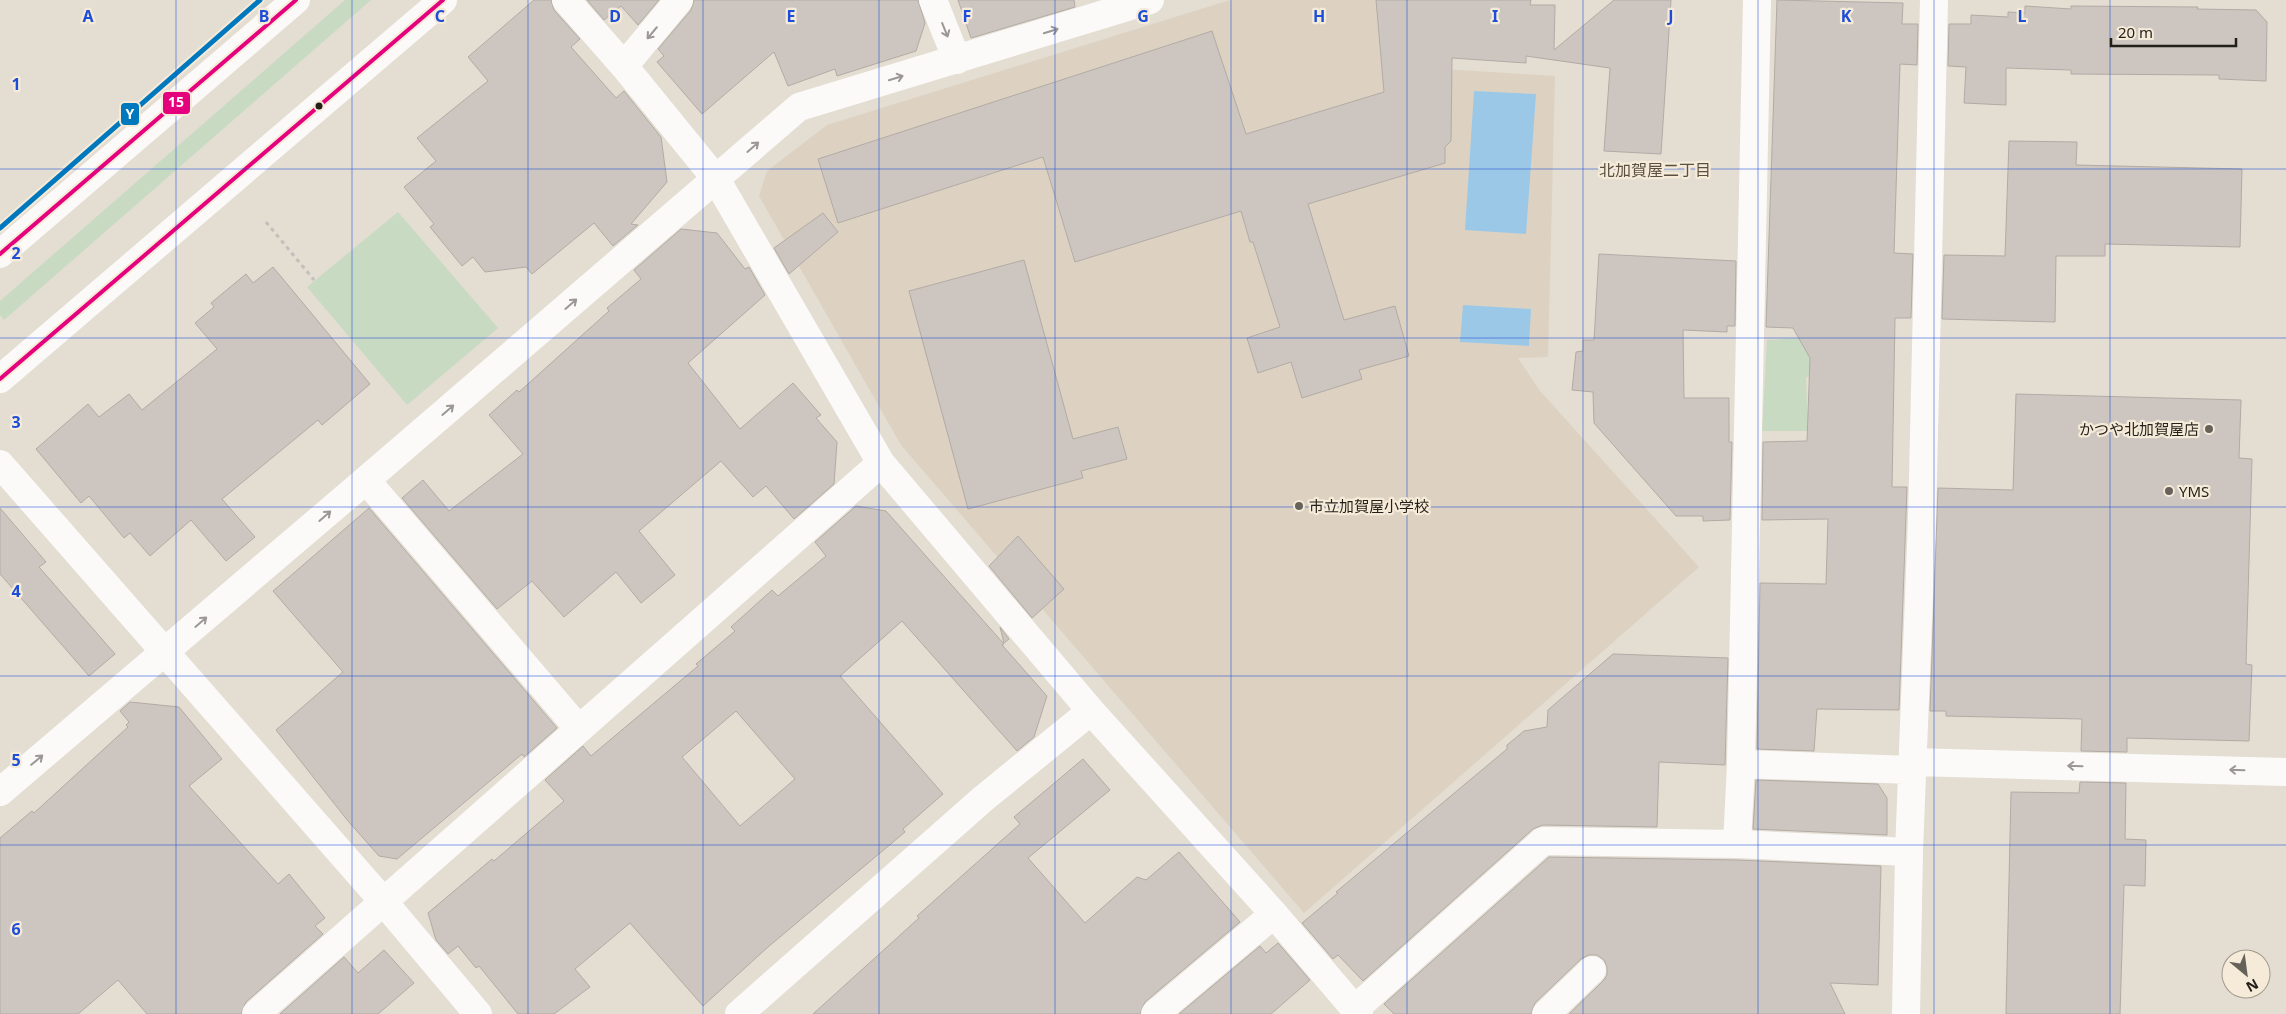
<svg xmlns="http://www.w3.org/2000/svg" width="2286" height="1014" font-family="'Noto Sans','Noto Sans JP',sans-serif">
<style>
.built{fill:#ddd2c1}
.green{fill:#c9dac3}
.water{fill:#9cc8e8}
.building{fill:#cdc6c0;stroke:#b2aba5;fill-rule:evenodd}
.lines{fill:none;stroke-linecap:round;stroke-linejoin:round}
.path{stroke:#c2c0bd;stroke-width:3;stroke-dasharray:4 4;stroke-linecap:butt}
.minor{stroke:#fbfaf8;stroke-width:28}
.bus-1-casing{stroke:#f6ebd9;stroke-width:8}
.bus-1{stroke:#e5007d;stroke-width:4}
.metro-1-casing{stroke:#f6ebd9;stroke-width:9}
.metro-1{stroke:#0078be;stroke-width:5}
.oneway{stroke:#9a9794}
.grid{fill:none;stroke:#1d4ed8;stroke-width:1;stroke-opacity:0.55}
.bus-dot{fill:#231f19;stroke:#f6ebd9;stroke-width:2}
.poi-dot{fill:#66625a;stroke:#f6ebd9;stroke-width:2}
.labels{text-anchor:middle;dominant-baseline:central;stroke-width:4.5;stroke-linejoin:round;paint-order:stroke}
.poi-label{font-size:15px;fill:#231f19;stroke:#f6ebd9;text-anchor:start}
.neighbourhood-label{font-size:16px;fill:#5a5142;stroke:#f6ebd9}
.grid-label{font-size:16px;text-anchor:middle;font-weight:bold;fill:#1d4ed8;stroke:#f6ebd9;stroke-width:4.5;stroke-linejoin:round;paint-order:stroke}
.line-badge{stroke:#f6ebd9;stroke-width:2}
.badge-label{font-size:14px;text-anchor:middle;font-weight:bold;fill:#fff}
</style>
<rect width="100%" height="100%" fill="#e3ddd2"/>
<path class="built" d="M1230,0H1380L1384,65L1555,76L1548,357L1518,358L1540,391L1699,567L1304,913L901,445L759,196L767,171L827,125Z"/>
<path class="green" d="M345,0H371L4,320L0,315V301Z
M398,212L498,328L407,405L307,287Z
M1829,336L1832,376L1806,377L1808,431H1762L1767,340Z"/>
<path class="water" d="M1474,91L1536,94L1526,234L1465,230Z
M1463,305L1531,309L1529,346L1460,342Z"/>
<path class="building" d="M534,0H551L554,10L580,39L571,47L616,98L624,91L661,137L667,182L631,224L638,225L613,246L594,223L532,274L526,267L485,272L473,257L462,266L430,227L434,224L404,187L436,161L417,138L488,81L468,57Z
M587,0H659L638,25L621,6L604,20Z
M694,0H918L925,23L916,51L837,76L835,69L788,86L774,52L702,114L657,62L664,56L658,49L691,10Z
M958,0H1074L1075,7L971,38Z
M1376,0H1531L1530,5H1555L1554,50L1614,0H1671L1661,154L1604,151L1610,68L1526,56V63L1452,58L1451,141L1445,147V163L1308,204L1344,320L1395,306L1409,356L1359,370L1362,379L1302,398L1291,362L1258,373L1247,338L1280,327L1253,242H1250L1241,211L1075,262L1043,157L838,223L818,159L1212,31L1246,134L1384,92Z
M1777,0L1903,3L1902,24H1918L1917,65L1900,64L1894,253L1913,254L1911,318H1895L1892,487H1907L1899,710L1817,709L1814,751L1757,749L1760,583L1826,584L1828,519L1762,520L1763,442L1807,441L1810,358L1793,328L1766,327Z
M2025,6L2071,9V6L2198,7L2197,9L2256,10L2267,22L2266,81L2219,79V75L2071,74V70L2006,68V105L1964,103L1966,67L1948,66L1949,24H1971V15L2008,17V12L2025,13Z
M2009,141L2077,142L2076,165L2242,169L2240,247L2105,244V256H2056L2055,322L1942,319L1944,255L2005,256Z
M823,213L838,232L789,274L774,248Z
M681,229L717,233L745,269L749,267L765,295L688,363L740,429L793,383L821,415L816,418L837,442L834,484L794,519L766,486L753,497L721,461L639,531L675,575L641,603L616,572L564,617L532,581L497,609L402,498L423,480L449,511L523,454L489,415L517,390L519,392L609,311L607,308L641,279L634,270Z
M1599,254L1736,261L1735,326H1727V332L1683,330L1684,398H1729V442H1732L1730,520L1703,521V516H1676L1594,423L1593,392L1572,390L1576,352L1583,351V340H1594Z
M1024,260L1073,439L1118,427L1127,459L1081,471L1083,478L968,509L909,291Z
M273,267L370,384L322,425L318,420L222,499L255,537L226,561L191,520L150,556L130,533L124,538L89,496L81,503L36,449L88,404L99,417L129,394L142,410L217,349L195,323L214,307L211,303L246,274L253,283Z
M2016,394L2241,400L2239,458L2252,459L2246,664L2252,665L2249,741L2127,738V752L2081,751L2082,719L1946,716V711H1930L1938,488L2013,490Z
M856,506L886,511L1004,644L1002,645L1047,696L1034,737L1017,751L902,621L840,676L943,794L903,829L905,832L768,947L703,1006L630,923L575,969L590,987L554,1014H518L479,966L476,968L458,946L448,954L436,940L428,913L492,859L494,861L564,801L545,780L583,746L591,756L698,666L696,664L735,631L731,627L772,590L778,596L826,556L815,542ZM736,711L795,779L740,826L682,757Z
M0,508L46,562L39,567L115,654L89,676L0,574Z
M369,508L557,728L524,757L522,754L397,859L379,856L348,821L276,730L343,672L273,591Z
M1018,536L1064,589L1032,618L989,566Z
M1000,627L1009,639L1004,643Z
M1613,654L1728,658L1725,765L1659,762L1657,827L1543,825L1533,829L1363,981L1338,955L1333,959L1302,923L1338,893L1336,892L1507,749V745L1524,731L1547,727L1548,710Z
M130,702L179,707L222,759L189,786L278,884L289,874L325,918L315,926L323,934L246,1002L241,1014H147L118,980L78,1014H0V838L32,811L34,813L128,727L126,725L129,722L120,711Z
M1083,759L1110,790L1028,858L1085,923L1137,877L1146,880L1179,852L1240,922L1145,1002L1140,1014H813L919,918L917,916L1020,824L1014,817Z
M1756,780L1878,784L1887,798V835L1753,829Z
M2080,782L2126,783L2125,839L2146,840L2145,886L2124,885L2120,1014H2006L2011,792L2079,793Z
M1549,857L1737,860L1881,866L1878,985L1830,983L1845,1014H1569L1603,981L1607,975V967L1604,960L1597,955H1589L1581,959L1535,1003L1531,1014H1394L1384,1004Z
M1278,943L1310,980L1271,1014H1179L1260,946L1266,953Z
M384,950L414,983L378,1014H280L344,957L358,973Z"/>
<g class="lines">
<path class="path" d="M266,222L314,280"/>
<path class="minor" d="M566,0L624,66L716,179L881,463L1091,711L1274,914L1359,1014
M933,0L957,60
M624,66L679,0
M0,254L296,0
M0,379L443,0
M0,464L383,901L478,1014
M366,480L579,729
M1912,762L2286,772
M1741,764L1912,770
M0,792L366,480L799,107L1150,0
M1737,844L1741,764L1757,0
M1355,1009L1543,841L1737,844L1909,852
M256,1014L881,463
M739,1014L984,798L1091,711
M1155,1014L1274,914
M1546,1014L1592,970
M1906,1014L1909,852L1922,520L1934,0"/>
<g class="bus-1-casing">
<path id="bus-1" d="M0,254L296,0
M0,379L443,0"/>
</g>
<use href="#bus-1" class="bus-1"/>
<g class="metro-1-casing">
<path id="metro-1" d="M0,228L260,0"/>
</g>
<use href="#metro-1" class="metro-1"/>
</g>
<defs><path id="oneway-shaft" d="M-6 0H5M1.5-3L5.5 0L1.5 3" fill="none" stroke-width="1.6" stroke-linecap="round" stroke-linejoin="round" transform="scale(1.25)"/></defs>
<g class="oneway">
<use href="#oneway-shaft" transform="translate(945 30) rotate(68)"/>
<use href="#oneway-shaft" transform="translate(1051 31) rotate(-17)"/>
<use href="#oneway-shaft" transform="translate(652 33) rotate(130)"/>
<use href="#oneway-shaft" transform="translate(896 78) rotate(-17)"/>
<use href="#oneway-shaft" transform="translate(753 147) rotate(-41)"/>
<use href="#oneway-shaft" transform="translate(571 304) rotate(-41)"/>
<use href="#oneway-shaft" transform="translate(448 410) rotate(-41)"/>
<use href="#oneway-shaft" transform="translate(325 516) rotate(-41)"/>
<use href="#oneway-shaft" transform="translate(201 622) rotate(-41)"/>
<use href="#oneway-shaft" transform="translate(37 760) rotate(-40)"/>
<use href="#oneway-shaft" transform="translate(2075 766) rotate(-178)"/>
<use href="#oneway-shaft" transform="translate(2237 770) rotate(-178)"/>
</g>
<path class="grid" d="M176,0V1014M352,0V1014M528,0V1014M703,0V1014M879,0V1014M1055,0V1014M1231,0V1014M1407,0V1014M1583,0V1014M1758,0V1014M1934,0V1014M2110,0V1014M0,169H2286M0,338H2286M0,507H2286M0,676H2286M0,845H2286"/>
<circle class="bus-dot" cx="319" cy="106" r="4.5"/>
<g class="poi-dot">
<circle cx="2209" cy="429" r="5"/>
<circle cx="2169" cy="491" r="5"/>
<circle cx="1299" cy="506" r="5"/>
</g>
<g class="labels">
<g class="poi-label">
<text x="2199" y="429" text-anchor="end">かつや北加賀屋店</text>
<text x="2179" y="491">YMS</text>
<text x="1309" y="506">市立加賀屋小学校</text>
</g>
<g class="neighbourhood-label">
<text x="1655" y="170">北加賀屋二丁目</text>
</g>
</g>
<g class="grid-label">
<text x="88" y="22">A</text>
<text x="264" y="22">B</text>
<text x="440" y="22">C</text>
<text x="615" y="22">D</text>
<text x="791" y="22">E</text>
<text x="967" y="22">F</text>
<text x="1143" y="22">G</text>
<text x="1319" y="22">H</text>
<text x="1495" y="22">I</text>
<text x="1671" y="22">J</text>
<text x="1846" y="22">K</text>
<text x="2022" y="22">L</text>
<text x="16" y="90">1</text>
<text x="16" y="259">2</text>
<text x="16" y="428">3</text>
<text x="16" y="597">4</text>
<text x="16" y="766">5</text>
<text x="16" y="935">6</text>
</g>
<g class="line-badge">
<rect x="162" y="91" width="29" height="24" rx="5" fill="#e5007d"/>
<rect x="120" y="102" width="20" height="24" rx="5" fill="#0078be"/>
</g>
<g class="badge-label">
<text x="176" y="107">15</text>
<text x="130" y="119">Y</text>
</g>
<g transform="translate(2246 974) rotate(151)"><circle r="24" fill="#f6ebd9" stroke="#a2998c"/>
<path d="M0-4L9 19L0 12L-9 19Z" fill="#66625a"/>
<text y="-8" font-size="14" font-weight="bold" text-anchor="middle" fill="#231f19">N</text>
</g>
<path d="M2111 38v8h125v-8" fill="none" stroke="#231f19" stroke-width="2.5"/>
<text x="2118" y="38" font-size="15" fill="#231f19" stroke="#f6ebd9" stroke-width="4" paint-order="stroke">20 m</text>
</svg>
